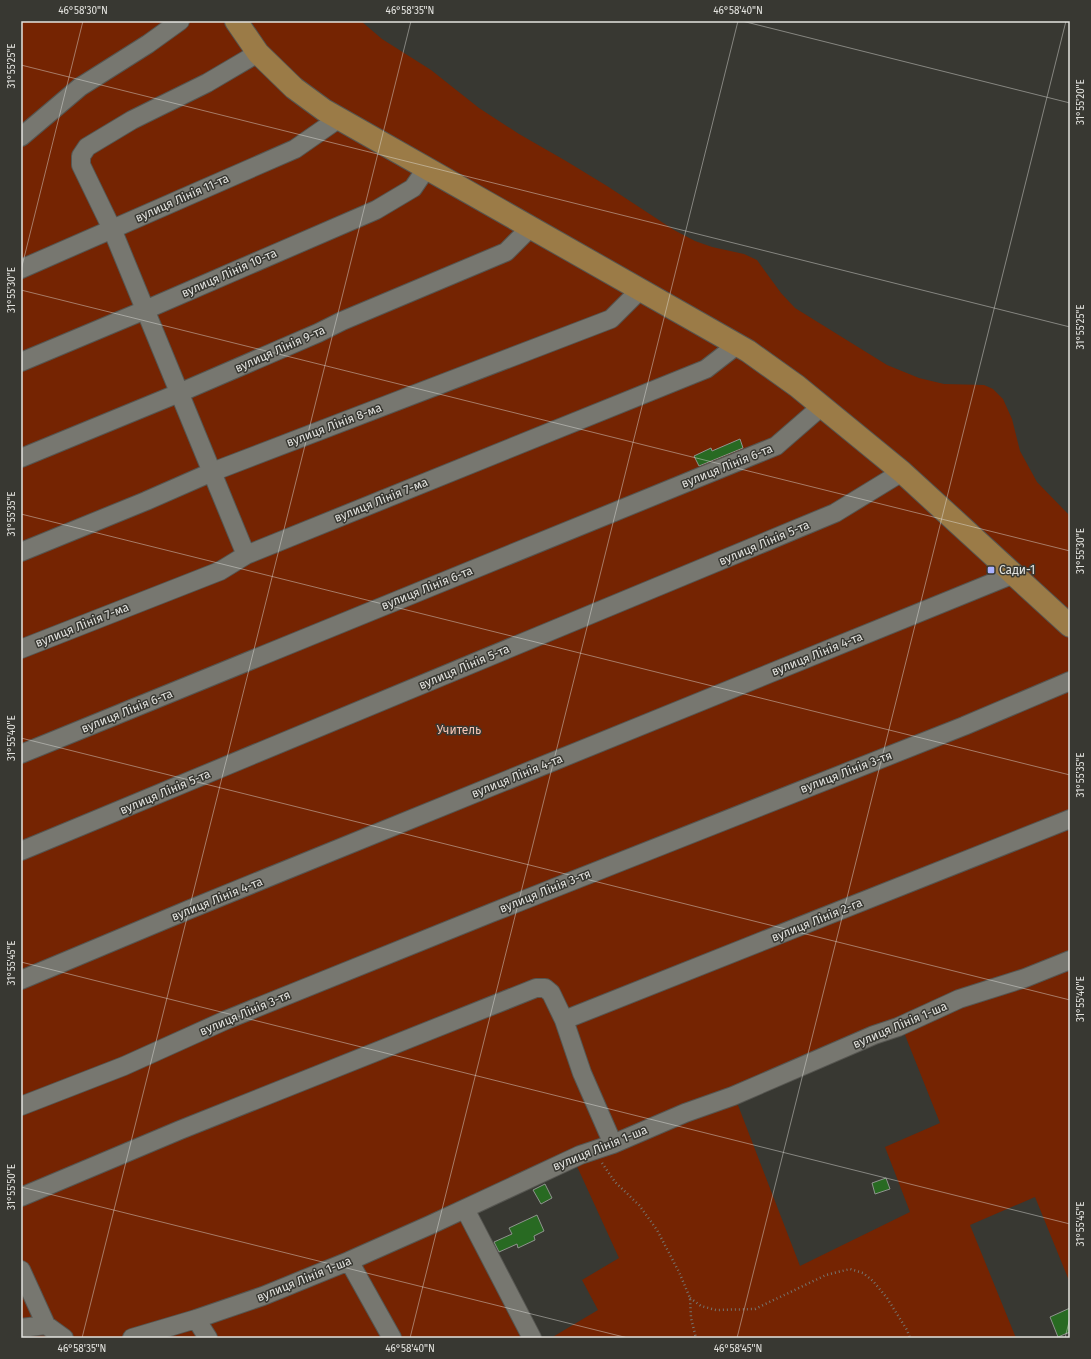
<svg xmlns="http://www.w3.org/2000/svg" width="1091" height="1359" font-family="'Fira Sans',sans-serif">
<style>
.green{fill:#752402}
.building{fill:#286a22;stroke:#8f938e}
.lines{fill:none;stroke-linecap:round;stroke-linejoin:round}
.minor-casing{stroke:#565651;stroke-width:20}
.major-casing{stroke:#565651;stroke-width:24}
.path{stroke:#757570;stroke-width:2.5;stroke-dasharray:1 3;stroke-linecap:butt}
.minor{stroke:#777770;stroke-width:18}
.major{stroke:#9b7b47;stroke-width:22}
.ticks{fill:none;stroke:#e4e4e0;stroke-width:1;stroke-opacity:0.45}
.poi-dot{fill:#a8b0fc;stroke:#383832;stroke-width:1.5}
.labels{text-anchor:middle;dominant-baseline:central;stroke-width:3;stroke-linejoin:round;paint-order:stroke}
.street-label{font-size:12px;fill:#e4e4e0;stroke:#383832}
.poi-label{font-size:12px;fill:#e4e4e0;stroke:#383832;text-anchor:start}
.park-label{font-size:12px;fill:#f5c3b3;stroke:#383832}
.neatline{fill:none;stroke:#e4e4e0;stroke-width:1.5}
.ticks-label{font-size:10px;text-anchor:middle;fill:#e4e4e0}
</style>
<rect width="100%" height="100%" fill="#383832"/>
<path class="green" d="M21,21H226L251,54L726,347L893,471L1070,633V954L458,1204L532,1338H21Z
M245,21H361L382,39L431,70L479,108L519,134L566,161L607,186L674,230L695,241L712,247L744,254L757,260L781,293L795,308L887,365L919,378L944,384L984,385L993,389L1003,399L1012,419L1020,451L1037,482L1070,516V617L802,381L327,104L263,48Z
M1070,965V1283L1035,1197L970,1225L1016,1338H551L598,1310L582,1280L619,1258L575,1162L736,1100L800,1266L910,1212L885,1147L940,1123L903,1030Z"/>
<path class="building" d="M740,439L743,448L699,466L694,456L711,448L712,451Z
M886,1178L890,1189L875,1194L872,1183Z
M545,1184L552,1198L541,1204L533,1190Z
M537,1215L544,1231L534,1236L535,1240L518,1248L517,1244L499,1252L494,1242L512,1234L509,1228Z
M1070,1308V1332L1058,1337L1050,1317Z"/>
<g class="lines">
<g class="minor-casing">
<path id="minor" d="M21,137L80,87L148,44L180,21
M21,269L295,149L338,119
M21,362L145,310L376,210L413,188L426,169
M21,458L179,393L318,333L342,321L506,252L530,228
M21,552L146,501L212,472L611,319L640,290
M246,555L112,229L81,165V156L87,147L132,120L207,83L258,53
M21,649L220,571L246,555L706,369L737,345
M21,754L776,446L822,406
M21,851L835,513L902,472
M21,980L188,910L1014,574
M564,1020L1070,819
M21,1106L124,1066L226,1020L491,913L964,726L1070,681
M21,1197L180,1130L536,988H545L551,993L564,1020L582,1073L613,1144
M465,1209L532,1338
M349,1261L392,1338
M21,1270L46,1325L64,1338
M196,1319L208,1338
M21,1328L46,1325
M132,1338L196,1319L263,1296L349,1261L430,1225L580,1155L613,1144L685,1113L733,1096L874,1035L898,1027L959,999L1025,978L1070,960"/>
</g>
<g class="major-casing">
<path id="major" d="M236,21L258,53L294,88L324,110L748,351L797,386L902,472L1070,626"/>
</g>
<path class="path" d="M602,1163L615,1182L639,1205L657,1230L679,1272L690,1298L691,1318L696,1338
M690,1298L701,1306L716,1310L755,1309L826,1275L850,1269L863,1273L873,1281L887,1298L907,1330L910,1338"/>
<use href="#minor" class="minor"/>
<use href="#major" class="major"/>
</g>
<path class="ticks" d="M742,21L1070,103M21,65L1070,327M21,270L83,21M21,290L1070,551M21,514L1070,775M21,738L1070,1000M21,962L1070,1224M21,1187L628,1338M82,1338L411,21M410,1338L738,21M737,1338L1066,21M1065,1338L1070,1318"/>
<rect class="poi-dot" x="987" y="566" width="8" height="8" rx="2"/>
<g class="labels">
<g class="street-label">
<text transform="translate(182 198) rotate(-24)">вулиця Лінія 11-та</text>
<text transform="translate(229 273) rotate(-24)">вулиця Лінія 10-та</text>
<text transform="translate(280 349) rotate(-24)">вулиця Лінія 9-та</text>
<text transform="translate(334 425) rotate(-21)">вулиця Лінія 8-ма</text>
<text transform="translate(727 466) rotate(-22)">вулиця Лінія 6-та</text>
<text transform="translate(381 500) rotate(-22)">вулиця Лінія 7-ма</text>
<text transform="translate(764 543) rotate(-23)">вулиця Лінія 5-та</text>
<text transform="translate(427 588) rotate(-22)">вулиця Лінія 6-та</text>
<text transform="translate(82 625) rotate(-22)">вулиця Лінія 7-ма</text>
<text transform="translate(817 654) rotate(-22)">вулиця Лінія 4-та</text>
<text transform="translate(464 667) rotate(-23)">вулиця Лінія 5-та</text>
<text transform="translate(127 711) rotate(-22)">вулиця Лінія 6-та</text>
<text transform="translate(846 772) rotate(-21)">вулиця Лінія 3-тя</text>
<text transform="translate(517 776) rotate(-22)">вулиця Лінія 4-та</text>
<text transform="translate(165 792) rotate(-23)">вулиця Лінія 5-та</text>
<text transform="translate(545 891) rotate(-22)">вулиця Лінія 3-тя</text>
<text transform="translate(217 899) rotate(-22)">вулиця Лінія 4-та</text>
<text transform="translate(817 920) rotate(-22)">вулиця Лінія 2-га</text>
<text transform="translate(245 1013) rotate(-23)">вулиця Лінія 3-тя</text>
<text transform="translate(900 1025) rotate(-23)">вулиця Лінія 1-ша</text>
<text transform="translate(600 1148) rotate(-22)">вулиця Лінія 1-ша</text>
<text transform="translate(304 1279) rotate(-22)">вулиця Лінія 1-ша</text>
</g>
<g class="poi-label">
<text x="999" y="570">Сади-1</text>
</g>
<g class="park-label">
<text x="459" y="730">Учитель</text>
</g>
</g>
<rect width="1091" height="1359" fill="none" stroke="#383832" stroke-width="44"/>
<rect x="22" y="22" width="1047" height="1315" class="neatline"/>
<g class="ticks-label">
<text x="83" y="14">46°58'30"N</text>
<text x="410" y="14">46°58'35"N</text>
<text x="738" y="14">46°58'40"N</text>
<text transform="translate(11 66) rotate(-90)" y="4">31°55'25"E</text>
<text transform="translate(1080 102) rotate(-90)" y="4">31°55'20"E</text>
<text transform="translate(11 290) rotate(-90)" y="4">31°55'30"E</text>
<text transform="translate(1080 327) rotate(-90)" y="4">31°55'25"E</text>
<text transform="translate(11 514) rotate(-90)" y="4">31°55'35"E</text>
<text transform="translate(1080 551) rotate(-90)" y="4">31°55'30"E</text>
<text transform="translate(11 738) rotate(-90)" y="4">31°55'40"E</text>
<text transform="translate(1080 775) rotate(-90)" y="4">31°55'35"E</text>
<text transform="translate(11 963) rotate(-90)" y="4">31°55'45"E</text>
<text transform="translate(1080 999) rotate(-90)" y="4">31°55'40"E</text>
<text transform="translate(11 1187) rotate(-90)" y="4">31°55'50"E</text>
<text transform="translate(1080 1224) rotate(-90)" y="4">31°55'45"E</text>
<text x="82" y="1352">46°58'35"N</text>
<text x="410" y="1352">46°58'40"N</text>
<text x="738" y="1352">46°58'45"N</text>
</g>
</svg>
